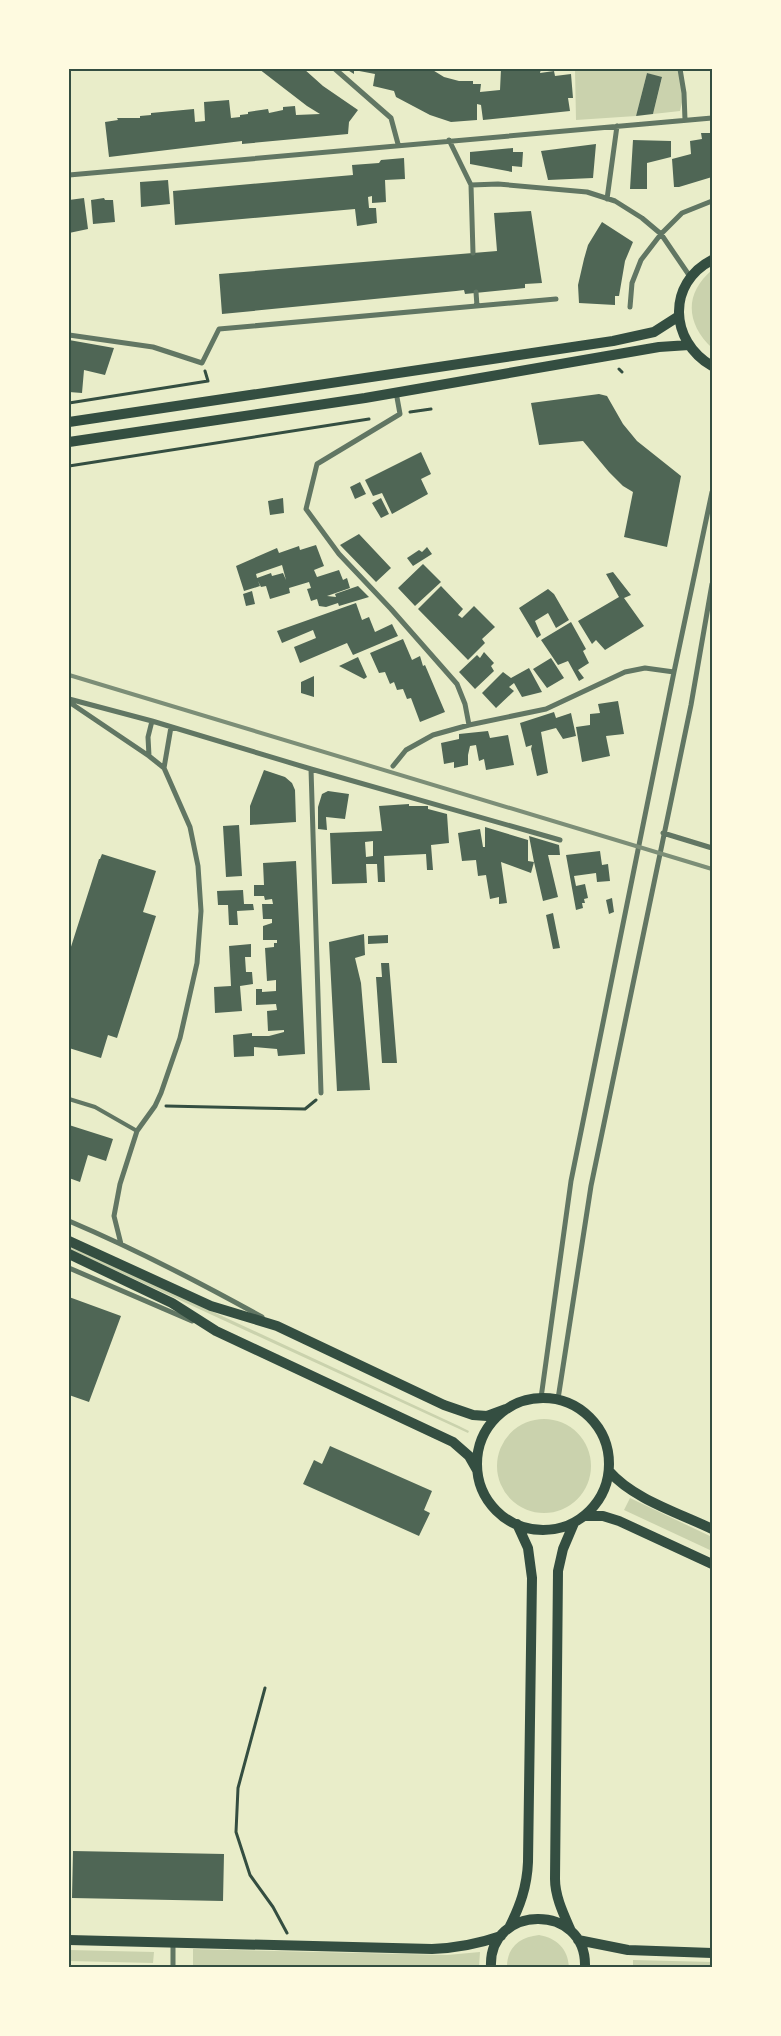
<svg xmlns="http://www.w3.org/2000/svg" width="781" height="2036" font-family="Figtree,sans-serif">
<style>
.green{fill:#cad2ad}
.building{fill:#4f6655;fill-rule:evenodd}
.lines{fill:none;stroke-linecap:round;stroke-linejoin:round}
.path{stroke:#344e41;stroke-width:3}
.service{stroke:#617663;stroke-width:4}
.minor{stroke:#617663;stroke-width:5}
.secondary{stroke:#344e41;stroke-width:10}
.rail{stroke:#7c8e77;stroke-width:4}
.neatline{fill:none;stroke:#344e41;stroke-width:2}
</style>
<rect width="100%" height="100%" fill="#e9edc9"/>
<path class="green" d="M575,69H682L683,98L680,111L653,114L662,78L647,73L636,116L576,120Z
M712,270V348C686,323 684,294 712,270Z
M69,1245L459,1426L469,1431L468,1433L69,1249Z
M497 1466a47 47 0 1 1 94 0a47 47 0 1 1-94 0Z
M630,1498L712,1537V1551L624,1510Z
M539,1935C557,1938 568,1949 569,1967H507C507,1947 520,1937 539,1935Z
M193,1949L447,1955L480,1952L479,1967L193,1966Z
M69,1950L154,1952L153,1963L69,1961Z
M633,1960L712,1962V1967H633Z"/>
<path class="building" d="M259,69H304L323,86L358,110L349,122L348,134L242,144V141L109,157L105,122L118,120L117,118H140V116L151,115V113L194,109L195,122L205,121L204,102L229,100L231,118L240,117V115L248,114V112L268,109L269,113L283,110V107L295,106L296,115L320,114L307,106Z
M346,69H431L444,77L459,81H473V84H481L480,92L500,90L501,69H541L540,73L554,71L555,76L571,74L573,98H568L570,111L483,120L481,105L477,104V120L451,122L430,115L396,97L394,91L373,86L375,74L354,70V74Z
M647,73L662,77L653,114L636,116Z
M701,133H712V177L679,187H674L672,159L691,154L690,141L702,139Z
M633,140L671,141V157L647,163V189H630Z
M596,144L593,178L548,180L541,151Z
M513,148V152H523L522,167L512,166V172L470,164V152Z
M404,158L405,179L385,180L386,202L372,203V196L368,197L369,208H376L377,223L357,226L355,209L175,225L173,191L353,175L352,165L379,163L381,160Z
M168,180L170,204L141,207L140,182Z
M84,198L88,229L69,233V200Z
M104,198L105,200H113L115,222L93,224L91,200Z
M531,211L542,283L525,284V288L465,294L464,290L456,291L222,314L219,274L497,251L494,213Z
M602,222L633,242L625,261L619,296H615V305L579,303L578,285L584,259L588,245Z
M69,340L114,348L105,375L84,370L82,393L69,392Z
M599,394L607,396L623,424L637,441L681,476L667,547L624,537L633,492L623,486L609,472L583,441L539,445L531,403Z
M421,452L431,474L421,479L428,494L392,514L382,493L373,496L365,480Z
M360,482L366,494L355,499L350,487Z
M283,498L284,513L270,515L268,501Z
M381,498L389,514L381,518L372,503Z
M359,534L391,568L376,582L340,545Z
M316,545L324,566L314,570L317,577L339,570L343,580L347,578L350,588L327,596L336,597L335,594L358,586L369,597L339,606L338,603L326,607L319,606L317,599L311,601L307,589L311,588L309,582L289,588L290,593L270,599L266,586L261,587L258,581L260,586L244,591L236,566L277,548L279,553L299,546L300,550ZM282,565L286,580L283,573L272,576L271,573L257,578L256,574Z
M427,547L432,554L413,566L407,558L419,550L422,552Z
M423,564L441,582L415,606L398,588Z
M613,572L631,595L624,598L644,626L605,650L596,640L592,644L578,621L619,597L606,574Z
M441,586L463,609L458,615L462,618L474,606L495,627L482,639L485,643L468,660L418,609Z
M548,589L554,594L569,620L556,628L548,613L535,621L541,635L537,638L519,608Z
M252,591L255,604L246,606L243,594Z
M356,603L362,620L369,617L375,632L392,624L398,636L353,655L347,643L300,663L294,647L316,638L313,630L282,643L277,631Z
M571,622L586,649L583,651L589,663L578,670L584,678L579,681L568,661L558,665L541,640Z
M403,639L412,660L420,656L423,666L425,665L445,712L420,722L411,698L407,699L403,689L397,690L394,682L390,684L385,672L379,673L370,653Z
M484,652L494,663L491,666L494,671L475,689L459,672L477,655L480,658Z
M358,657L367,677L364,679L339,666Z
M551,658L564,678L547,688L533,669Z
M529,668L542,692L522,697L514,683L509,687L514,691L496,708L482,693L503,672L511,678Z
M314,676V697L301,693V682Z
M618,701L624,734L606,736L610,756L582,762L576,727L590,725V714L600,713L598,704Z
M554,712L556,718L571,713L576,736L563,739L556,728L541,732L548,773L537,776L531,749L532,745L526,747L520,723Z
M488,731L490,738L508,735L514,765L486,770L484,759L479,761L476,745L470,746L468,755V765L454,768V762L444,764L441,743L459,739V734Z
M264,770L285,777L292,783L295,790L296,822L250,825V806Z
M328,791L349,794L345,819L326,817L327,830L318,829V807L322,794Z
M409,804V806H428V809L447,814L449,843L431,845L433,870H427L426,854L384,856L385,882H378L377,864H366L367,883L332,884L330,833L382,831L379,806ZM373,841V856L366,857L365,842Z
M239,825L242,876L226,877L223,826Z
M485,827L528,840V861L534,862L529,836L559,845L560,855H548L558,897L543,901L534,862L531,873L501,862L507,903L499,904V897L490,899L486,875L478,876L476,860L462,861L458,833L480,829L483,847H485Z
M600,851L602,865L608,864L610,881L597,882L596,873L574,876L576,886L585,884L588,898L584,899L585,903H582L583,908L576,910L566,855Z
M102,854L156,871L143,912L156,916L117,1038L108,1035L101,1058L69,1048V953L99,859H100Z
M296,861L305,1054L278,1056L277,1049L254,1047V1056L234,1057L233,1035L252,1033V1036H269L284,1032V1030L268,1031L267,1011L277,1010L276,1004L256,1005V989H262V992L276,991V980L267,981L265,948L274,947V943H277V940H263V926L272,923V919H263L262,904H273L272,899L265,900L264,896H254V885H264L263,863Z
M243,890L244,904H253L254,910L237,911L238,925H229L228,905H218L217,891Z
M612,898L614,912L609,914L606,900Z
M553,913L560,948L553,949L546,915Z
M364,934L365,955L355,958L361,983L370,1090L337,1091L329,942Z
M388,935V943L368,944V936Z
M251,944V957H245L246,972H252L253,984L240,986L242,1011L215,1013L214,987L231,986L229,946Z
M381,963H389L397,1063H382L376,977H382Z
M69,1125L113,1139L106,1161L88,1155L80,1182L69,1178Z
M69,1297L121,1316L89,1402L69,1395Z
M330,1446L432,1491L424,1510L430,1513L419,1536L303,1484L314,1460L322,1464Z
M73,1851L224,1854L223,1901L72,1898Z"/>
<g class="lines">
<path class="path" d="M619,369L622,372
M69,403L208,381L205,371
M410,412L431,409
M69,466L369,419
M166,1106L305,1109L316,1100
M265,1688L238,1788L236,1832L250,1875L273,1907L287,1933"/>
<path class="service" d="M69,1099L95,1107L137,1131"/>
<path class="minor" d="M335,69L391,118L398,144
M680,69L684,93L685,120
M449,140L471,185L473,253
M69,175L712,118
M471,185L498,184L587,192L615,201L642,218L661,234L691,278
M607,199L617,126
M476,292L477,306
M630,307L632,283L641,260L661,234L682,213L712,201
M69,335L153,347L202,363L219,329L556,299
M396,392L400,414L317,464L306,509L339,554L391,609L457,684L465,704L469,725
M69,699L152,721L311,769L560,840
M69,702L149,756
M393,766L406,750L433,735L469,725L546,709L625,672L645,668L674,672
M164,768L171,727
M311,769L321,1093
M663,833L712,848
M69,1221C135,1249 199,1282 262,1317
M121,1244L114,1216L120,1184L137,1131L155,1106L161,1093L180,1038L197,963L201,911L198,866L190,827L164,768L149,756L148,737L152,721
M69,1268L192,1321
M541,1398L571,1181L674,672L712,492
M558,1399L591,1186L691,705L712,584
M173,1967V1943"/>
<path class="secondary" d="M712,260C667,283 669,341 712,366
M69,422L613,341L654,332L679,316
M69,442L365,398L659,347L689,345
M69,1241L211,1306L277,1326L444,1405L473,1415L487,1416L506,1409
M69,1254L172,1303L216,1331L453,1442L469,1456L477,1470
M477 1464a66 66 0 1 1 132 0a66 66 0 1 1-132 0Z
M609,1471C633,1499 679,1513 712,1529
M584,1516H603L619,1521L712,1564
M509,1928C520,1906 527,1887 528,1862L532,1578L528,1548L517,1524
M571,1931C564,1915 555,1897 555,1879L558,1571L563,1549L574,1523
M69,1940L432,1949C457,1948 478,1944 501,1936
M578,1940L628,1950L712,1953
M491,1967C488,1904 587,1902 585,1967"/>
<path class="rail" d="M69,675L712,869"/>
</g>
<rect width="781" height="2036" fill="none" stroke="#fefae0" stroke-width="140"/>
<rect x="70" y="70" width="641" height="1896" class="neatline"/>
</svg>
